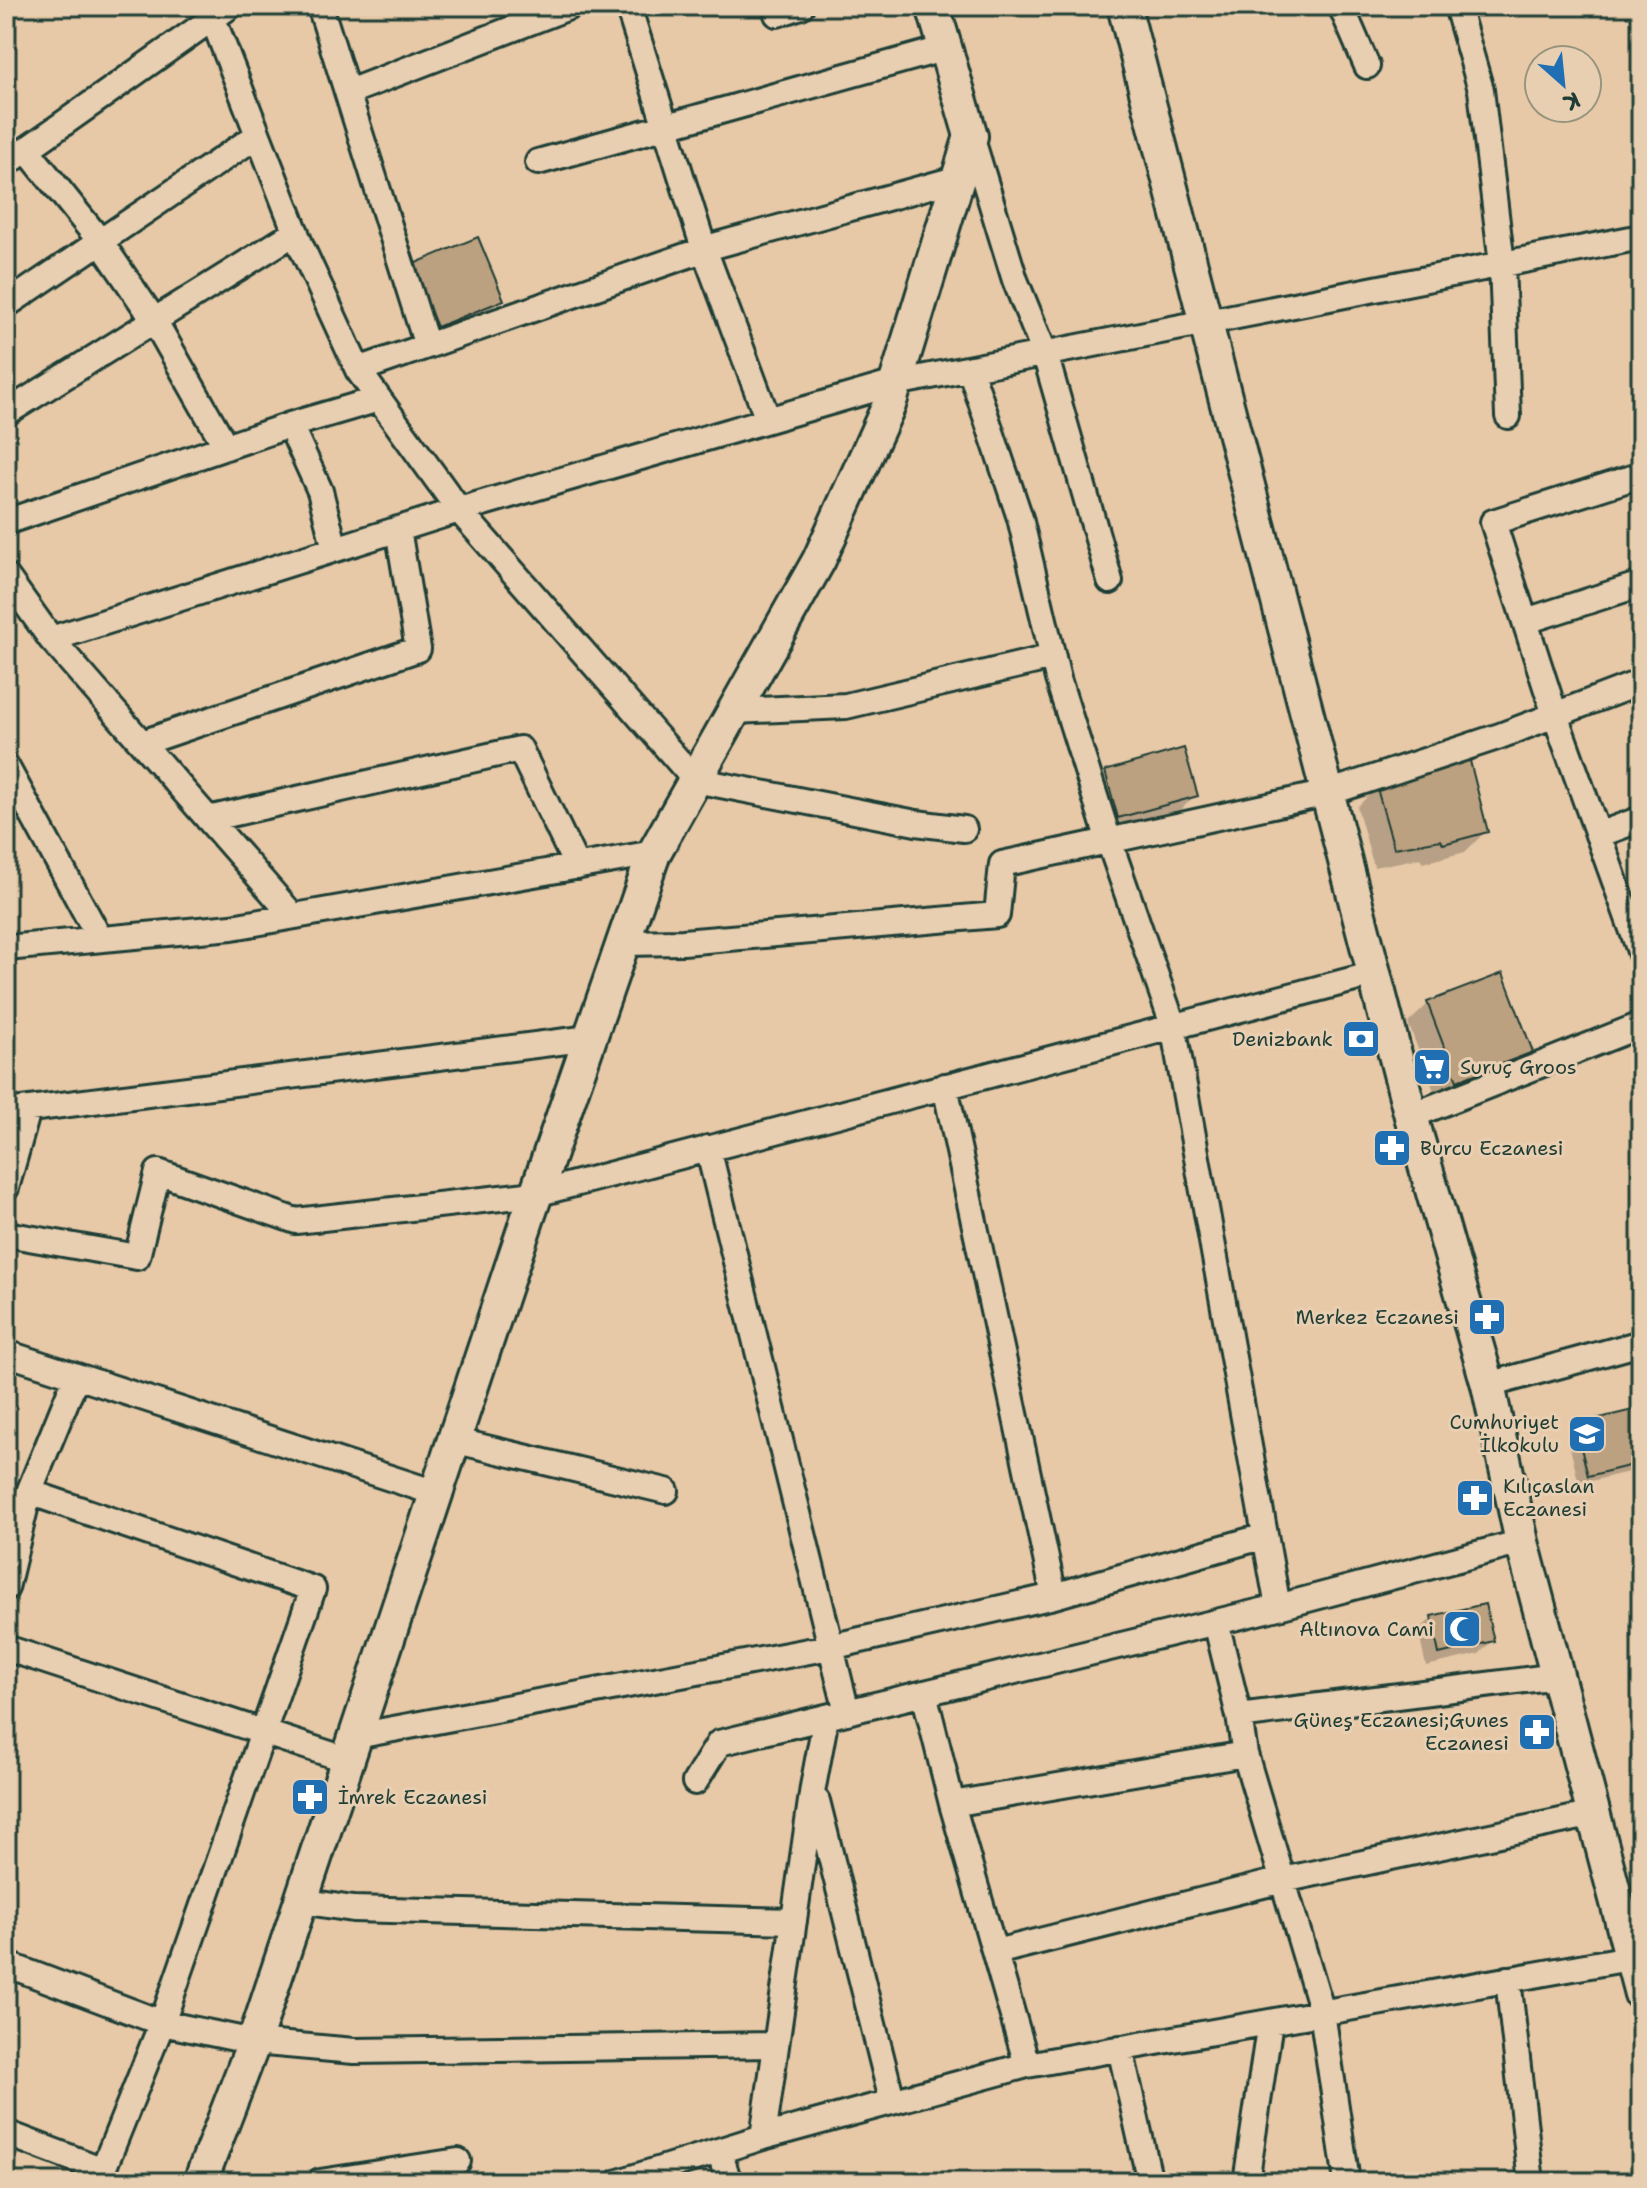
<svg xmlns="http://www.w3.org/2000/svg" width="1647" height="2188" font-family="'Shantell Sans',sans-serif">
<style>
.shadow{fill:#0003}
.building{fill:#bca180;stroke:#1f3d34;stroke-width:2}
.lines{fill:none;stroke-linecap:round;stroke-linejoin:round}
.street-casing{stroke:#1f3d34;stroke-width:30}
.secondary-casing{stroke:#1f3d34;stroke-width:38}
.street{stroke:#e9cfb1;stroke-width:24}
.secondary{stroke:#e9cfb1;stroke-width:32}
.labels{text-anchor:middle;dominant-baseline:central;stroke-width:6;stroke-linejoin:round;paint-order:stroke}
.poi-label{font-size:20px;fill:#1f3d34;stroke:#e9cfb1;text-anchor:end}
</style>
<rect width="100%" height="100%" fill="#e7c9a8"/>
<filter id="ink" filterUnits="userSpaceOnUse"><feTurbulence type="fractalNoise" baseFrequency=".0125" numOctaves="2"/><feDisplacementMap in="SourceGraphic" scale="16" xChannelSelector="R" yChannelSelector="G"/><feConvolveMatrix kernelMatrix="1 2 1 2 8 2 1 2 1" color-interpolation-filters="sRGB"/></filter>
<g filter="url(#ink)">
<path class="shadow" d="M412,267L501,299L482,319L417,346L392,286Z
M1106,773L1195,795L1176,815L1098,837L1086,792Z
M1377,787L1485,832L1465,852L1423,863L1421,858L1374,867L1357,807Z
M1428,1004L1531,1051L1511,1071L1437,1099L1408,1023Z
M1641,1410V1469L1579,1484L1567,1436L1576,1426Z
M1432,1618L1492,1641L1479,1654L1426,1666L1418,1631Z"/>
<path class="building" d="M478,237L504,300L437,327L411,265Z
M1184,748L1198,796L1118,818L1105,771Z
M1468,753L1488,832L1443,844L1441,840L1394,848L1376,785Z
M1503,973L1533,1052L1457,1081L1427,1002Z
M1641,1408V1463L1588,1476L1575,1424Z
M1485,1604L1494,1641L1439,1654L1431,1616Z"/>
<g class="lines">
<g class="street-casing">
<path id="street" d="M208,6L301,246L358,370L459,510L695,780L916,823L964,829
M320,6L427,346
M628,6L704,249L768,420
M1341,6L1367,66
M1457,6L1481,90L1502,264L1508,416
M777,14L801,6
M349,92L571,6
M971,136L1015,280L1045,354L1110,581
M27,150L100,241L154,320L226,447
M538,162L946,48
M6,164L230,6
M6,305L258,135
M970,369L1020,518L1058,679L1109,841L1173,1025L1278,1607
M358,370L717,245L959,178
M6,413L296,232
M290,425L320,491L335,549
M1641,475L1493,522L1555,715L1641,954
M6,522L290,425L379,399
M6,576L51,639L293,916
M1526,621L1641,584
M51,639L459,510L895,383L1641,237
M734,711L846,706L1053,657
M142,743L418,649L398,529
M6,766L100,939
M208,819L520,749L577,867
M1598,835L1641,819
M623,943L683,942L997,915L1002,864L1328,793L1500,736L1641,682
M6,948L232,927L654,853
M945,1086L1054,1596
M6,1112L590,1038
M1411,1116L1641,1025
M708,1148L847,1712
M6,1188L28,1110
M6,1234L137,1257L158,1172L296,1221L536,1194L1374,974
M6,1353L436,1493
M1488,1385L1641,1343
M453,1440L666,1491
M29,1492L313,1589L162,2023L98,2182
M6,1588L29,1492L76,1377
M1216,1622L1239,1716L1245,1754L1322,2012L1347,2182
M6,1648L348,1760
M924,1693L952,1804L1027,2065
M1239,1716L1557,1676
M356,1736L830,1647L1054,1596L1265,1536
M695,1782L719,1743L1278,1607L1522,1542
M817,1801L892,2100
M952,1804L1245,1754
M301,1901L353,1909L794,1921
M996,1952L1283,1880L1594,1814
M6,1964L162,2023L254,2042L354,2051L776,2045
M1508,1979L1531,2182
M1120,2048L1150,2182
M6,2133L103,2170
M763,2137L813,1787L826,1717
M719,2151L729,2182
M320,2182L458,2161
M619,2182L763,2137L1027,2065L1641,1956
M1246,2182L1270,2022"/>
</g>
<g class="secondary-casing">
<path id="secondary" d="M1124,6L1411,1116L1488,1385L1522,1542L1641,1994
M200,2182L254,2042L528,1217L654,853L819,560L889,405L971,136L933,6"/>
</g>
<use href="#street" class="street"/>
<use href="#secondary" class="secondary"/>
</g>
</g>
<defs>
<g id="bank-square" transform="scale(2)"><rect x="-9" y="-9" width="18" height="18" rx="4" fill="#1f6fb2" stroke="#e9cfb1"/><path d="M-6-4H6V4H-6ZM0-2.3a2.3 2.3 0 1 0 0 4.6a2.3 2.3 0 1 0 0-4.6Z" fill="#fff"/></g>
<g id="supermarket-square" transform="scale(2)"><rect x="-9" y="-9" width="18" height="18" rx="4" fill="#1f6fb2" stroke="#e9cfb1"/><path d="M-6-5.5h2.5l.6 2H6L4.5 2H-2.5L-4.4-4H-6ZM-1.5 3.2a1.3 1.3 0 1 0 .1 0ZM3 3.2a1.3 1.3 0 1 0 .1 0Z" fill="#fff"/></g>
<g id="pharmacy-square" transform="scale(2)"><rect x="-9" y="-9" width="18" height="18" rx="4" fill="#1f6fb2" stroke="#e9cfb1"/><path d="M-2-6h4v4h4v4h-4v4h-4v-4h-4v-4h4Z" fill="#fff"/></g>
<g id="school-square" transform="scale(2)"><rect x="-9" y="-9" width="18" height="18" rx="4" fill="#1f6fb2" stroke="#e9cfb1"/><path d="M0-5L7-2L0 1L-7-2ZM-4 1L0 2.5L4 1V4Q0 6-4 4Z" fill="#fff"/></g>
<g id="mosque-square" transform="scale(2)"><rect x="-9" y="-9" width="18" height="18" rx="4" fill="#1f6fb2" stroke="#e9cfb1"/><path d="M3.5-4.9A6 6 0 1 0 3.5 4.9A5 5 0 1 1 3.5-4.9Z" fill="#fff"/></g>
</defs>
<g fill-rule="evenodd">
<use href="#bank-square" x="1361" y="1039"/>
<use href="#supermarket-square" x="1432" y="1067"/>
<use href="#pharmacy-square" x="1392" y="1148"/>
<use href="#pharmacy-square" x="1487" y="1317"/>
<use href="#school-square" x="1587" y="1434"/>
<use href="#pharmacy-square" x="1475" y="1498"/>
<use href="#mosque-square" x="1462" y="1629"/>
<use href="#pharmacy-square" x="1537" y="1732"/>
<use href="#pharmacy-square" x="310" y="1797"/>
</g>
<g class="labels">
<g class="poi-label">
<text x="1333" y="1039">Denizbank</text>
<text x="1460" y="1067" text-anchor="start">Suruç Groos</text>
<text x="1420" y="1148" text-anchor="start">Burcu Eczanesi</text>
<text x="1459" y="1317">Merkez Eczanesi</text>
<text x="1559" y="1422">Cumhuriyet<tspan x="1559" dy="23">İlkokulu</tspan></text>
<text x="1503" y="1486" text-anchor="start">Kılıçaslan<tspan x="1503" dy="23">Eczanesi</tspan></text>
<text x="1434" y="1629">Altınova Cami</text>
<text x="1509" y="1720">Güneş Eczanesi;Gunes<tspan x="1509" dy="23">Eczanesi</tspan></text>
<text x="338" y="1797" text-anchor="start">İmrek Eczanesi</text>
</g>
</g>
<rect width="1647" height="2188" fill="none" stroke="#e9cfb1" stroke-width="32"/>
<rect x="16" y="16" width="1615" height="2156" fill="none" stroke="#1f3d34" stroke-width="3" filter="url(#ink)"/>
<g transform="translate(1563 84) rotate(153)"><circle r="38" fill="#e9cfb1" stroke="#98957f" stroke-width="2"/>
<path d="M0-6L14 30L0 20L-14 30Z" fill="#1f6fb2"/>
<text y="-12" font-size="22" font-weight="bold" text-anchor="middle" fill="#1f3d34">K</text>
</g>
</svg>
